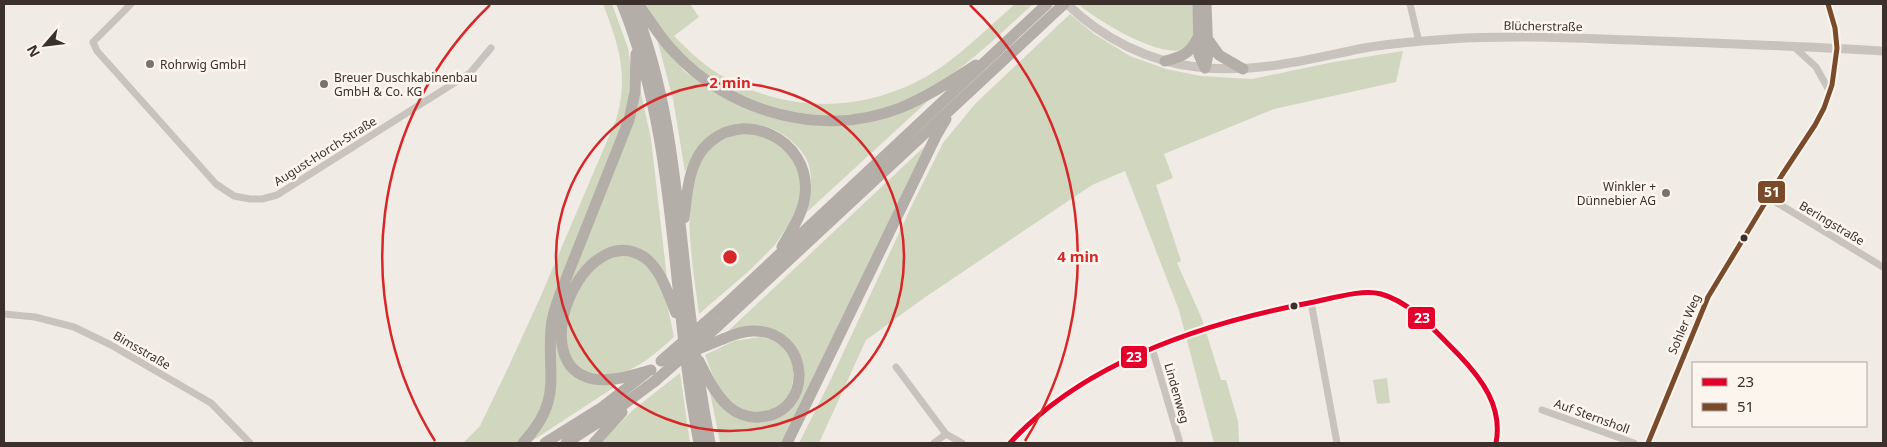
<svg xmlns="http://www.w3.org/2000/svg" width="1887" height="447" font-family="'Noto Sans',sans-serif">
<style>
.green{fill:#d1d6bf}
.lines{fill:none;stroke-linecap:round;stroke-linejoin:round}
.minor{stroke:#c9c3be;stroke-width:7}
.tertiary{stroke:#c9c3be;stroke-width:9}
.trunk{stroke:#b4aea8;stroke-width:11}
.trunk-bridge{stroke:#b4aea8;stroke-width:11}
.bus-1-casing{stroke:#fbf5ee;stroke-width:9}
.bus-2-casing{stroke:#fbf5ee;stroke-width:9}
.bus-1{stroke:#e4002b;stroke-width:5}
.bus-2{stroke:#7a4b2a;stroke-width:5}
.ring{fill:none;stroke:#d62828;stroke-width:2.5}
.poi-dot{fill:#7a716c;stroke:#fbf5ee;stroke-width:2}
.bus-dot{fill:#3b302b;stroke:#fbf5ee;stroke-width:2}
.labels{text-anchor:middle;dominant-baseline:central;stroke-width:5;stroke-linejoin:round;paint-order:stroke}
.street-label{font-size:12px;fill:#3b302b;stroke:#fbf5ee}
.poi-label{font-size:12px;fill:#3b302b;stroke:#fbf5ee;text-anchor:start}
.centre{fill:#d62828;stroke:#fbf5ee;stroke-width:2.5}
.ring-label{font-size:15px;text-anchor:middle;font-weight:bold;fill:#d62828;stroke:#fbf5ee;stroke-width:5;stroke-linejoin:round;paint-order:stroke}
.line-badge{stroke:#fbf5ee;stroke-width:2}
.badge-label{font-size:14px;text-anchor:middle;font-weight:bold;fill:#fff}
</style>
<rect width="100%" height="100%" fill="#f0ebe5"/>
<path class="green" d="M603,4H612L628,48L631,68L628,112L550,309L548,387L541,411L526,435L517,443H463L480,426L507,370L540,298L616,120C629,76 619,45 603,4Z
M645,4H690L699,17L674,36C687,49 701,63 717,73C788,116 871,114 940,68C967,49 991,25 1015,4H1033C1000,34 967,67 928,90C854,133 759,119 695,65C689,60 683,56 678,50C665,36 654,20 645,4Z
M1078,4H1193C1193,13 1197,39 1191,45C1171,67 1095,19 1078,4Z
M1070,14L1094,34L1130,56L1166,69L1201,76L1252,79L1334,62L1403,51L1396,82L1274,109L1164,154L1173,178L1156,185L1181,261L1177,263L1202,319L1221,380H1226L1238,421L1239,443H1214L1179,310L1125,171L1092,185L924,298L866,340L819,443H799L832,377L913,203L943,143L975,104Z
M657,39L685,72L709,88L732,102L755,112L776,118L892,116L929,100L807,212C809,198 813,184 810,170C808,157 799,147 789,139C769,123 749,121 725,129C718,132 710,134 705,140C695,148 690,161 685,172L673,99Z
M639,84L651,139L667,278L660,270L611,249C584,255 578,279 568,302C565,312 559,321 558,331C554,352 567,376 588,382C596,384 606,383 615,383L616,386L532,441L541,426L552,331Z
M738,134H761L786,149L800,173V204L790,223L774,246L750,270L699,314C694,274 679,194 701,159C709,145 723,139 738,134Z
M925,146L781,443H720L710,392L736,416L792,406L799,353L788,339L726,333Z
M617,255C624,256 634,256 640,259C661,271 670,315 674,337C657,352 640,368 618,374C610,377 603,375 595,373C557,366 562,327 574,300C579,289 584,274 593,266C599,261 610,258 617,255Z
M760,337C765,338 771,339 775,341C779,343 783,348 786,352C793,359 794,367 793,377C792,385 792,392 786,398C772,416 743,416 728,400C716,387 711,370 705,355L734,341Z
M680,373L690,443H600L633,410Z
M1387,378L1390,403L1377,404L1373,380Z"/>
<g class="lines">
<path class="minor" d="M131,4L93,42L97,51L216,184L234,196L250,199H262L277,195L470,73L491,48
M1410,4L1419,42
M1793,46L1816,67L1830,92
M1769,198L1883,267
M1311,302L1337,443
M4,314L35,317L74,327L111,345L211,403L250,443
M1152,348L1180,443
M896,367L946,434L962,443
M1542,410L1634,443
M934,443L946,434
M1010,443C1085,361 1207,322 1314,302C1333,298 1363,289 1381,294C1411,302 1436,332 1458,354C1482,379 1503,407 1496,443
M1648,443L1708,297L1782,175L1815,125L1824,108L1832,85L1837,48L1835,28L1828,4"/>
<path class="tertiary" d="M1067,4C1102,38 1149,62 1197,67C1253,74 1305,60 1359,49C1389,43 1420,41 1451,39C1511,35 1571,38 1631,40C1715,43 1799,46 1883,51"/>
<path class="trunk" d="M622,4C679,143 670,298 699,443
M633,4C673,102 677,208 690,312C695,356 702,400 710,443
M638,4C650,20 660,38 674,52C730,113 823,138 900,108C927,97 951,81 976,65
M1198,4L1199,55L1205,68
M1209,41L1219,55L1243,69
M1165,61C1181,57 1190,54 1197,39
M1205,68L1208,55L1206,4
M684,218C687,195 688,168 703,149C740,105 812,139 805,195C803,214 791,231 782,247
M723,307L1047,4
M718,326L1064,4
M699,361C707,377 715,394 728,406C737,414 749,418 760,417C816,412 810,330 753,331C743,331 732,335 723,339
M651,370C633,375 613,382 594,379C522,366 583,218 644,257C661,269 668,294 676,313
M523,443C563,399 547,379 551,328C552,316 556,305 560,294L629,120L635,92L636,54
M545,443L601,408L646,373
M566,443L608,416L655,381
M594,443L622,412
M787,443L936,136L946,119"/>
<path class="trunk-bridge" d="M696,350L723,339
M661,361L723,307
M655,381L718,326"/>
<g class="bus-1-casing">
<path id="bus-1" d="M1010,443C1085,361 1207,322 1314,302C1333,298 1363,289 1381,294C1411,302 1436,332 1458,354C1482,379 1503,407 1496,443"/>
</g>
<g class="bus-2-casing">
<path id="bus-2" d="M1648,443L1708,297L1782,175L1815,125L1824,108L1832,85L1837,48L1835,28L1828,4"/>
</g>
<use href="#bus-1" class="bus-1"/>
<use href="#bus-2" class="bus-2"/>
</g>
<g class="ring">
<circle cx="730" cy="257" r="174"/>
<path d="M435 441A348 348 0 0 1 490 5M970 5A348 348 0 0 1 1025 441"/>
</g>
<g class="poi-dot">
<circle cx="150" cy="64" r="5"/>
<circle cx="324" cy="84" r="5"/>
<circle cx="1666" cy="193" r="5"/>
</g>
<g class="bus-dot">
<circle cx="1744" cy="238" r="4.5"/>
<circle cx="1294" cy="306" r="4.5"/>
</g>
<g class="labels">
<g class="street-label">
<text transform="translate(1543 26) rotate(1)">Blücherstraße</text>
<text transform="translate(325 151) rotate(-32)">August-Horch-Straße</text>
<text transform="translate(1832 223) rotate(31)">Beringstraße</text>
<text transform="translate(1684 324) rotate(-67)">Sohler Weg</text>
<text transform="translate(142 350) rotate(30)">Bimsstraße</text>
<text transform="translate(1177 393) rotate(74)">Lindenweg</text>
<text transform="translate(1592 416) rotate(20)">Auf Sternsholl</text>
</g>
<g class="poi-label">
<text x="160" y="64">Rohrwig GmbH</text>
<text x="334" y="77">Breuer Duschkabinenbau<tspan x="334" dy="14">GmbH &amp; Co. KG</tspan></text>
<text x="1656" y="186" text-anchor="end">Winkler +<tspan x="1656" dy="14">Dünnebier AG</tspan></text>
</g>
</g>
<circle cx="730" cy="257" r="8" class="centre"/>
<g class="ring-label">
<text x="730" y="88">2 min</text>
<text x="1078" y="262">4 min</text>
</g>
<g class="line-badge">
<rect x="1757" y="180" width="29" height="24" rx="5" fill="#7a4b2a"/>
<rect x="1407" y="306" width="29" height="24" rx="5" fill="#e4002b"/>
<rect x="1120" y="345" width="28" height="24" rx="5" fill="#e4002b"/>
</g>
<g class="badge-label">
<text x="1772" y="197">51</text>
<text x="1422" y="323">23</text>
<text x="1134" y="362">23</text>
</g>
<rect width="1887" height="447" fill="none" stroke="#3b302b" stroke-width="10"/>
<rect x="1692" y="362" width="175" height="65" fill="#fbf5ee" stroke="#aea6a0"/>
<rect x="1702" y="378" width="25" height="8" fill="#e4002b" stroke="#aea6a0"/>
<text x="1737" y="387" font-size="15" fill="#3b302b">23</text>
<rect x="1702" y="403" width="25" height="8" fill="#7a4b2a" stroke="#aea6a0"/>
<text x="1737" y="412" font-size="15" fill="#3b302b">51</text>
<g transform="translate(45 45) rotate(242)" stroke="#fbf5ee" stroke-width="4" paint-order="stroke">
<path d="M0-4L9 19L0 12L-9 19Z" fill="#3b302b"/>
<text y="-8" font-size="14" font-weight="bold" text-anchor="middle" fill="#3b302b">N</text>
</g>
</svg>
